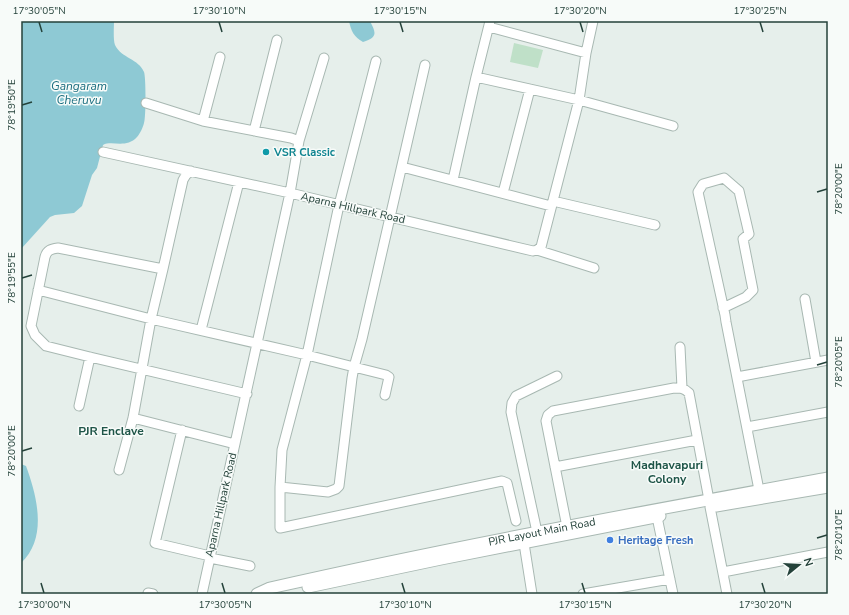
<svg xmlns="http://www.w3.org/2000/svg" width="849" height="615" font-family="'Nunito Sans',sans-serif">
<style>
.green{fill:#bfe0c8}
.water{fill:#8ec9d4}
.lines{fill:none;stroke-linecap:round;stroke-linejoin:round}
.minor-casing{stroke:#a8b8b2;stroke-width:11}
.tertiary-casing{stroke:#a8b8b2;stroke-width:13}
.minor{stroke:#fff;stroke-width:9}
.tertiary{stroke:#fff;stroke-width:11}
.ticks{fill:none;stroke:#24423a;stroke-width:1.5}
.culture-dot{fill:#0f9aa8;stroke:#f7fbf9;stroke-width:1.5}
.shop-dot{fill:#3f7fe0;stroke:#f7fbf9;stroke-width:1.5}
.labels{text-anchor:middle;dominant-baseline:central;stroke-width:3;stroke-linejoin:round;paint-order:stroke}
.culture-label{font-size:11px;font-weight:bold;fill:#0d838f;stroke:#f7fbf9;text-anchor:start}
.street-label{font-size:11px;fill:#24423a;stroke:#f7fbf9}
.shop-label{font-size:11px;font-weight:bold;fill:#366cbe;stroke:#f7fbf9;text-anchor:start}
.water-label{font-size:12px;font-style:italic;fill:#1c6f80;stroke:#f7fbf9}
.neighbourhood-label{font-size:12px;font-weight:bold;fill:#1f5548;stroke:#f7fbf9}
.neatline{fill:none;stroke:#24423a;stroke-width:1.5}
.ticks-label{font-size:10px;text-anchor:middle;fill:#24423a}
</style>
<rect width="100%" height="100%" fill="#e6efeb"/>
<path class="green" d="M514,43L543,50L538,68L510,62Z"/>
<path class="water" d="M21,21H114C114,28 113,39 115,45C121,58 139,59 144,72C146,77 146,117 144,123C143,127 140,134 137,137C126,149 112,140 103,145L97,168L92,175L82,206L74,213L55,215L50,217L21,249Z
M349,21H370C376,33 378,37 363,42C354,37 351,31 349,21Z
M21,464L26,466C37,496 48,538 21,563Z"/>
<g class="lines">
<g class="minor-casing">
<path id="minor" d="M489,27L586,53
M376,61L339,205L307,355L282,450L280,487V528L502,481L507,483L516,521
M476,77L579,100L673,126
M146,103L203,121L291,138L299,141L290,193L202,594
M203,121L220,57
M254,131L277,40
M299,141L324,58
M103,152L290,193L533,251L537,250L541,247L579,100L586,53L593,21
M402,167L551,206
M453,180L476,77L490,21
M503,193L530,89
M553,201L655,225
M537,250L594,268
M163,269L58,248C51,249 47,250 45,257L31,326L35,335L46,346L90,357L247,394
M38,290L151,319L307,355L354,367L352,378L339,486L336,489L328,492L280,487
M805,299L816,362
M723,308L746,297L753,290L743,239L749,234L739,191L724,178L703,184L698,192L725,315L726,322L759,490
M201,330L239,182
M680,347L682,388
M737,377L828,360
M385,395L389,377L386,375L354,367L362,339L425,65
M79,406L90,357
M133,418L235,444
M747,427L828,412
M182,430L155,543L210,556
M555,467L697,440
M119,470L133,418L151,319L163,269L183,180L186,175L191,171
M710,507L727,594
M657,517L673,594
M567,527L546,421L548,415L553,411L674,388C681,388 684,388 689,393L709,500
M537,532L511,412L512,403L516,396L557,376
M523,537L532,594
M210,558L250,566
M723,572L828,552
M148,593L153,594
M583,594L670,579"/>
</g>
<g class="tertiary-casing">
<g id="tertiary">
<path d="M716,506L828,487"/>
<path d="M308,587L441,559L660,516"/>
<path id="s1" d="M257,594L270,588C455,546 642,512 828,478"/>
</g>
</g>
<use href="#minor" class="minor"/>
<use href="#tertiary" class="tertiary"/>
</g>
<path class="ticks" d="M39,22L42,32M219,22L222,32M400,22L403,32M580,22L583,32M760,22L763,32M22,105L32,102M817,192L827,189M22,278L32,275M817,365L827,362M22,451L32,448M817,538L827,535M41,583L44,593M222,583L225,593M402,583L405,593M582,583L585,593M762,583L765,593"/>
<circle class="culture-dot" cx="266" cy="152" r="4"/>
<circle class="shop-dot" cx="610" cy="540" r="4"/>
<g class="labels">
<g class="culture-label">
<text x="274" y="152">VSR Classic</text>
</g>
<g class="street-label">
<text transform="translate(353 208) rotate(13)">Aparna Hillpark Road</text>
<text transform="translate(221 505) rotate(-77)">Aparna Hillpark Road</text>
<text stroke="none"><textPath href="#s1" startOffset="292">PJR Layout Main Road</textPath></text>
</g>
<g class="shop-label">
<text x="618" y="540">Heritage Fresh</text>
</g>
<g class="water-label">
<text x="79" y="86">Gangaram<tspan x="79" dy="14">Cheruvu</tspan></text>
</g>
<g class="neighbourhood-label">
<text x="111" y="431">PJR Enclave</text>
<text x="667" y="465">Madhavapuri<tspan x="667" dy="14">Colony</tspan></text>
</g>
</g>
<rect width="849" height="615" fill="none" stroke="#f7fbf9" stroke-width="44"/>
<g transform="translate(799 565) rotate(72)" stroke="#f7fbf9" stroke-width="3" paint-order="stroke">
<path d="M0-3L7 15L0 10L-7 15Z" fill="#24423a"/>
<text y="-6" font-size="11" font-weight="bold" text-anchor="middle" fill="#24423a">N</text>
</g>
<rect x="22" y="22" width="805" height="571" class="neatline"/>
<g class="ticks-label">
<text x="39" y="14">17°30'05"N</text>
<text x="219" y="14">17°30'10"N</text>
<text x="400" y="14">17°30'15"N</text>
<text x="580" y="14">17°30'20"N</text>
<text x="760" y="14">17°30'25"N</text>
<text transform="translate(11 105) rotate(-90)" y="4">78°19'50"E</text>
<text transform="translate(838 189) rotate(-90)" y="4">78°20'00"E</text>
<text transform="translate(11 278) rotate(-90)" y="4">78°19'55"E</text>
<text transform="translate(838 362) rotate(-90)" y="4">78°20'05"E</text>
<text transform="translate(11 451) rotate(-90)" y="4">78°20'00"E</text>
<text transform="translate(838 535) rotate(-90)" y="4">78°20'10"E</text>
<text x="44" y="608">17°30'00"N</text>
<text x="225" y="608">17°30'05"N</text>
<text x="405" y="608">17°30'10"N</text>
<text x="585" y="608">17°30'15"N</text>
<text x="765" y="608">17°30'20"N</text>
</g>
</svg>
